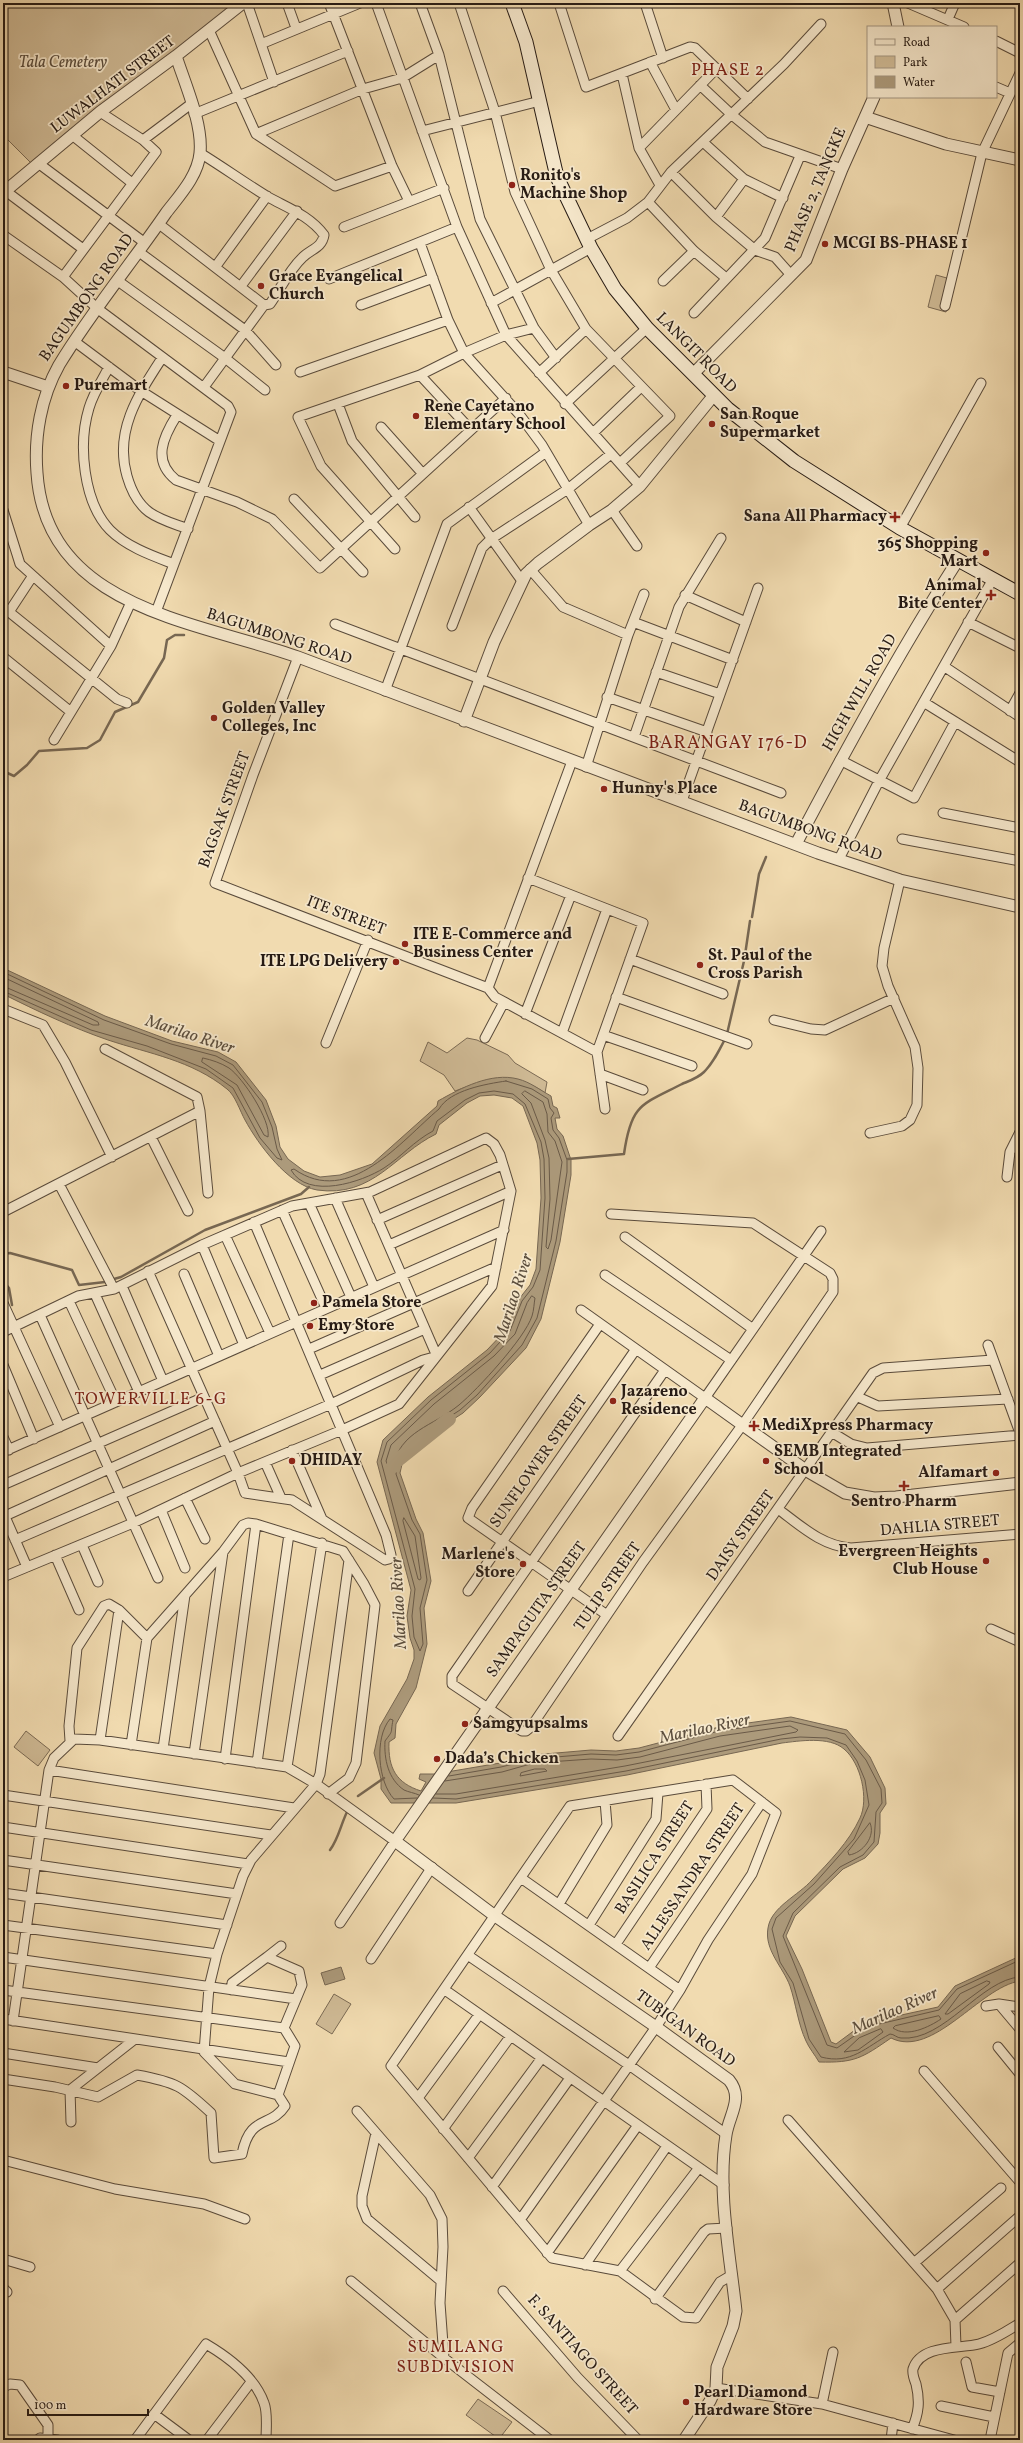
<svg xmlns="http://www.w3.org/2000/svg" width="1023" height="2443" font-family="Vollkorn,serif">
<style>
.green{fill:#cfba95;stroke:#7b6a54}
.water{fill:#ac9a7b;stroke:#776752}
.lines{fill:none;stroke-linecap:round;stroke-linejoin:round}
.shore{stroke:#6a5a48;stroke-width:1}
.stream{stroke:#776752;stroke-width:2.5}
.river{stroke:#ac9a7b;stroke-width:14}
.minor-casing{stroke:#5a4b3b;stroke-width:11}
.tertiary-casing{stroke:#5a4b3b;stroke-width:13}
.secondary-casing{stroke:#271b14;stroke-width:15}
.minor{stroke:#f6e8cc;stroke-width:9}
.tertiary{stroke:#f6e8cc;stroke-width:11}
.secondary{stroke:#f6e8cc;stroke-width:13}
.poi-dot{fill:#8f2418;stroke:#f6e8cc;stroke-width:1.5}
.labels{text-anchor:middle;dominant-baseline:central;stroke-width:3.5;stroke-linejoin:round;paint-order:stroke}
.park-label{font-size:16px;font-style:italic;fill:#594b3b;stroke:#f6e8cc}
.street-label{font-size:16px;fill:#271b14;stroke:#f6e8cc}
.poi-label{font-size:16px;font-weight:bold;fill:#271b14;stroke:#f6e8cc;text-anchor:start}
.neighbourhood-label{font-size:17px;letter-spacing:1px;fill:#7a1f14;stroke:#f6e8cc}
.water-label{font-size:17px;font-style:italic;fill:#5c4e3d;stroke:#f6e8cc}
.quarter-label{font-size:18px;letter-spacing:1px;fill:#7a1f14;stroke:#f6e8cc}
</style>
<rect width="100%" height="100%" fill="#f1dbb0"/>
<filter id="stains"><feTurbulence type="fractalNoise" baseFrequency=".005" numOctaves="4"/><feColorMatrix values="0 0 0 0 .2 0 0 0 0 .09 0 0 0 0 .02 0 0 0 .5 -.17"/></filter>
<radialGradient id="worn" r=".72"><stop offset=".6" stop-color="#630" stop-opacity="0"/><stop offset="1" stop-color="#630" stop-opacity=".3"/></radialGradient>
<path class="green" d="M3,3H237L31,163L6,138L3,139Z
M936,275L954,280L946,312L928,307Z
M467,1038L477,1040L508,1055L515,1063L547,1082L545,1093C514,1071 487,1079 455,1091L444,1075L420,1061L428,1042L447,1053Z
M26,1731L50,1750L38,1766L14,1747Z
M334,1994L351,2004L332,2034L316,2024Z
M478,2399L512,2422L499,2439L466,2415Z"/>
<path class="water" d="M3,968L105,1016L172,1041L218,1052L236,1062L266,1100L276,1126L280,1147L288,1159L304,1171L320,1177L340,1175L372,1164L437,1106L438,1101C461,1088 491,1072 518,1079C530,1082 540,1090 551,1096L553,1106L557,1108L560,1118H555L557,1129L563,1136L571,1160V1175L560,1242L541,1319L526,1348L480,1397L463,1413L412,1446L403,1460L400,1473L416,1519L423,1533L431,1581L424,1608L427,1644L416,1688L396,1724L395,1738L389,1742C388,1768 396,1783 421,1791L426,1782L419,1779L420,1774H435L500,1763L533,1755L591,1750L616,1751L639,1748L719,1727L791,1717L847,1730L870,1757L885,1788L886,1804L880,1813V1833L878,1844L865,1858L843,1869L795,1916L786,1936L802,1969L831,2042L836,2044L855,2030L874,2021L938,2007L955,1986L1020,1956V1981C980,1987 933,2059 891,2038C862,2058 855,2063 819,2062C815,2055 809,2048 806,2041C798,2024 796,2004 790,1986C783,1967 764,1950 768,1928C771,1907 799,1895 812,1880C829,1862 849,1842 860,1818C869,1799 861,1763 844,1749C829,1736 799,1741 782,1743L627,1775L456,1803H391L381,1789V1779L374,1753L380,1726L407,1679L414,1659V1650L410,1638L407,1616L411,1590L377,1462L383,1440L428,1397L487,1350L507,1329L519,1299L530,1285L536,1269L541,1198L540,1160L537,1143L523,1106L512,1098L494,1095L480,1096L467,1103L439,1125L436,1134C395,1154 373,1198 317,1190C288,1185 258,1144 245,1120C240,1111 235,1095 227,1089C191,1060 150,1054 108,1040C73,1028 37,1011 3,994Z
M341,1967L345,1979L325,1985L321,1973Z"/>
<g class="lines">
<path class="shore" d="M3,972L104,1020L171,1044L216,1056L233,1065L262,1102L272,1127L277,1149L282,1160L277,1158L260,1138L233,1088L206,1069L147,1046L91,1030L3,991
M3,977L98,1022L99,1025H93L3,986
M203,1058C212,1060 221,1063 229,1068C243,1078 271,1120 268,1137L264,1135L237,1085L202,1062Z
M506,1081L532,1089L548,1099L550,1108L554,1113L551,1118L553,1130L559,1138L567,1160V1172L556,1241L537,1318L522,1345L477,1395L460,1410L409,1443L399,1459L396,1474L412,1520L420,1534L427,1580L420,1608L423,1644L420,1651L414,1637L412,1616L415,1589L381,1461L387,1442L431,1400L490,1353L510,1331L522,1301L533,1287L540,1270L545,1198L544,1159L541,1142L525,1104L513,1094L494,1091L479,1093L465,1100L437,1121L433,1131C414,1141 401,1157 384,1168C362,1182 308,1200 291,1170L294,1169C349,1208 401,1141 439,1109C450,1090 486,1084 506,1081Z
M525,1091L543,1102L547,1114L548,1132L555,1141L562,1162L551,1240L548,1249L546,1247L550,1199L549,1158L545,1140L531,1103L522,1094Z
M532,1296L535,1298C534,1303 534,1310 532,1316C525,1338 478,1389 459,1405C432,1427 401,1430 392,1468H389L386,1461L391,1445L434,1404L494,1356L515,1334L527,1303Z
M404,1518L415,1536L421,1578L420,1580L418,1579L403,1521Z
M535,1769H545L547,1771L520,1776L521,1773Z
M449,1776L501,1767L533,1759L591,1754L616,1755L639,1752L719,1731L790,1721L845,1734L866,1760L881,1789L882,1803L876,1812L874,1842L863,1855L840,1867L793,1913L783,1936L827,2045L837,2048L857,2034L875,2025L939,2010L957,1989L1020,1960
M436,1794H456L625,1766L796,1732L798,1730L790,1726L720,1736L640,1757L617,1760L591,1759L534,1763L502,1772L445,1781
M417,1798L394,1799C378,1782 374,1738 390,1719L393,1720C390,1735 394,1729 385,1741C384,1759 388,1779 404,1790C408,1792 415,1793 419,1795
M433,1798L456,1799L626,1771L781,1739L800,1737L827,1738L846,1745L857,1761L865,1780L869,1805L854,1839L814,1884L776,1918L772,1929L780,1962L793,1983L809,2039L821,2057C851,2065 866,2047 890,2034C894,2034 897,2038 901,2038C944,2042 981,1979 1020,1977
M870,1823C876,1836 863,1853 849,1855L848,1852Z
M987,1981L990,1982L989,1984L948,2014H945L960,1994Z
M939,2016L941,2019C929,2027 907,2038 893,2028L895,2026Z
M881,2029L883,2032L858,2050L844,2052L859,2038Z"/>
<path class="stream" d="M3,771L14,776L27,765L39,751L87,748L100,740L115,712L138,702L164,658L167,640L175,635H184
M752,917L759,874L766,857
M745,955L750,921
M727,1034L744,961
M568,1159L624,1154C631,1104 641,1105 682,1084C689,1081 698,1078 704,1072C713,1063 719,1051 725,1039
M3,1254L10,1253L72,1270L79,1285L105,1282
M114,1279L121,1277L205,1230L301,1194L309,1187
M3,1281L9,1288L12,1305
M358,1796L384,1778
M330,1850C339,1838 341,1823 348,1810"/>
<path class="river" d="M394,1466V1463L449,1419"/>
<g class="minor-casing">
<path id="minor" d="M247,3L274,82
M287,3L296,28
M329,3L392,166L409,201
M376,3L457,227L506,335L640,486
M420,3L439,55L480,219L534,328L556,358
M459,3L495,112L515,192L551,270L586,329L670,416L620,463
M559,3L586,87L690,47L695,48L748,99
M645,3L663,58
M908,3L964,27
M948,19L955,3
M209,30L256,134L335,186L392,166
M996,41L1020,53
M261,44L360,3
M650,62L676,110
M622,74L639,148L660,185
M700,85L732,115L765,142L842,169
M996,87L1010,93
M194,114L348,51
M422,131L540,101
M256,134L363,89L402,78L439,55
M72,135L132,183
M143,140L191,104
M703,142L744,179L783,198
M639,148L717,68
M200,153C223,167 245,183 268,197C288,208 310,216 324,235C322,248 311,249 303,257C289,270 281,288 270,304L264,305L204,387
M38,163L145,243
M671,172L716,217L755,250L775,257L791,275
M3,189L83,249
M648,202L694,251L726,278
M716,217L744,179
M159,224L264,305
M344,227L444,188
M3,235L63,277L98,309L228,406L231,412L156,612
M587,239L627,218L648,202L671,172L784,64L821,24
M420,243L448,320L464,353L519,414L542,445L589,525
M139,252L245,330L276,365
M216,266L267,196
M63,277L156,152L143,140L100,112
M329,279L457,227
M118,281L225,358L265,390
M663,281L694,251
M241,286L297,211
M491,303L591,248
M361,305L433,278
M945,306L982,153L1020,73
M694,313L765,238L800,156
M74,341L141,391L220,441
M162,358C138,395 114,431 127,476C131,490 137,503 149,512C160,520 175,524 188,529
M109,367C102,380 93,394 89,408C78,444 83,502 110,530C127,547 153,556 174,564
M300,372L448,320
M539,373L586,329
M420,375L471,430
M338,404L352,441L415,517
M565,404L647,328
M177,415C163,437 152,461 176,480L237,502L272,519L320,568L506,398
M381,427L423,474
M593,433L641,387
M294,499L363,572
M469,507L522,581
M3,510L20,564L111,646
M612,510L637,546
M900,528L981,383
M395,549L321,466L298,417L420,375L464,353L506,335L534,328
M530,569L563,607L628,635
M685,595L746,622
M3,607L117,699L127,703
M9,612L32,577
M633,622L733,660
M968,622L1020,648
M335,624L781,793
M452,626L482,548L491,539L568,489L611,454
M3,657L71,712
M298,657L253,775L215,883L488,988
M945,667L1020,717
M656,672L720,694
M385,691L447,524L546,452
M607,697L707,732
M925,703L1020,762
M1010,711L1020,693
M634,737L679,607L721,538
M54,740L111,646L131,602
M840,760L914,798L955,722
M586,767L628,635L644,594
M682,801L758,588
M943,813L1020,828
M902,839L1020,861
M839,859L879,781L993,579
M528,878L643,923L597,1052L605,1109
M630,959L723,994
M488,988L572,761
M488,988L495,997L597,1052
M616,997L747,1044
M3,1009L43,1025L65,1062L112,1157
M525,1014L571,895
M774,1020L811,1029L825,1030L894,998
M562,1033L607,909
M603,1035L692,1066
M485,1038L504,1002
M326,1043L368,940
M600,1074L643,1090
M200,1111L208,1193
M870,1133L902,1126L910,1120L917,1105L918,1068L915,1047L888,986L882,966L884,948L900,880
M151,1137L188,1211
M1007,1177L1010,1152L1020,1132
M59,1184L114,1289
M366,1193L436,1354
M335,1198L374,1287
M309,1203L351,1297
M282,1210L326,1308
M3,1212L200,1111L197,1097L105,1049
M611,1214L753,1223L830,1273L833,1279V1292L743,1424L643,1562L531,1727L526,1731H522L452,1684V1676L665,1370
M377,1220L502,1165
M225,1235L270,1333
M625,1237L753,1329
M202,1245L244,1345
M389,1245L511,1191
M148,1271L238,1473L245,1493L292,1500L385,1560L389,1559L391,1555L386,1535L254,1222
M184,1274L219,1356
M605,1275L731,1360
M122,1286L163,1381
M95,1294L139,1392
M69,1301L116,1402
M3,1303L60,1427
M581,1310L705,1398L821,1231
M40,1315L158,1578
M600,1324L472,1508L468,1518L607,1615
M3,1332L78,1296L114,1289L202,1245L292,1206L370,1192L486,1138L494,1144L500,1155L511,1191L492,1286L399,1404L342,1430L238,1473L133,1523L3,1577
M988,1345L1020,1433
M309,1349L496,1267
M3,1365L34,1439
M320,1375L425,1329
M858,1397L878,1406L1008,1399
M833,1433L851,1444L867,1448L1020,1435
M3,1437L9,1450
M292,1450L322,1519
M3,1452L504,1230
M265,1462L281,1498
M3,1485L204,1397
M185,1498L205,1539
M778,1509C801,1526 822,1546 851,1548L1020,1534
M161,1510L185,1568
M3,1512L27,1567
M5,1516L215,1421
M15,1540L331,1404L423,1360L434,1357
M82,1545L98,1582
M55,1555L79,1610
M468,1591L636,1349
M991,1629L1020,1642
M618,1736L873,1373L883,1368L993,1360
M100,1740L119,1610
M70,1741L69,1726L77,1648L104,1606L109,1604L119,1610L147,1638L223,1552L243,1525L248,1523L256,1524L343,1551L364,1584L375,1605L356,1763L349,1778L328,1794
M131,1745L147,1638
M163,1749L185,1595
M194,1754L223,1552
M225,1759L256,1524
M257,1763L289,1534
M287,1767L322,1543
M49,1770L294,1808
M3,1795L271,1835
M3,1827L248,1864
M3,1860L237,1894
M521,1878L680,1990
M3,1893L227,1925
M559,1904L607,1825L605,1801
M3,1925L217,1954
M589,1925L656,1819L658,1793
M616,1944L707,1809L706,1784
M469,1956L629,2065L726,2134
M3,1957L296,1999
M267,1957L281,1946
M371,1959L432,1867
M649,1968L762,1802
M3,1990L284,2028
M232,1990V1983L267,1957L299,1971L302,1985L284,2028L295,2046L278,2095L235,2084L204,2052L209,1987L217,1954L243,1876L251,1860L316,1784L320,1774L349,1560
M445,1990L724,2185
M999,2004L1020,2029
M986,2006L999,2004L1020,2007
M3,2019L289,2062
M13,2021L49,1770L54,1758L74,1739L100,1740L287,1767L316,1784L395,1841L340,1923
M998,2047L1020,2074
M3,2053L98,2068
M924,2071L1020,2182
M3,2079L55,2087L98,2097L137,2075C176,2082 182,2086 211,2113L214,2158L242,2154C250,2114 271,2128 285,2106L278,2095
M70,2090L135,2039
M70,2090L71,2122
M418,2098L479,2015
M357,2111L430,2195L442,2219L443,2247L440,2303L444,2358
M788,2120L937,2289L955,2320L956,2346
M443,2129L510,2037
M376,2133L362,2196V2206L367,2219L441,2281
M468,2158L541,2059
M3,2160L115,2189L204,2204L245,2219
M492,2187L570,2078
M520,2220L656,2027L680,1990L708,1940L752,1874L776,1813L733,1780L570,1806L391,2066L552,2258L620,2271L683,2317L696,2318L720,2282L732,2275
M547,2253L638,2125
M3,2259L30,2267
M914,2263L1001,2188
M585,2265L667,2146
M620,2271L698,2169
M351,2281L444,2358L550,2440
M3,2288L7,2292
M937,2289L1020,2216
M503,2291L578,2378L638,2440
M655,2299L704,2232L708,2229L727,2228
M955,2320L1020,2263
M966,2362L972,2387L1000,2392
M3,2387L10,2384L20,2385L48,2425V2438
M716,2388L822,2404L954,2440
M822,2404L833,2352
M941,2406L994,2417
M154,2414L189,2440
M912,2429C919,2413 920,2401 916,2384C914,2379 912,2374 913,2369C921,2344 960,2349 979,2344C994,2340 1007,2331 1020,2323
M38,2440L40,2438L58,2440
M135,2440L206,2344C228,2357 255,2377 264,2403C268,2413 266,2429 266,2440
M207,2440L251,2382
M891,2440L893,2423
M990,2440L1008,2353L1020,2343"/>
</g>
<g class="tertiary-casing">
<path id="tertiary" d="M893,3L898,27
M176,56C185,84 203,124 200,153C198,176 179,196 166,213C131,264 91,312 59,365C41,397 34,436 37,473C46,609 197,621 298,657L818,853L900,880L1020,907
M865,117L946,144L1020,160
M3,193L100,112L176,56L243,3
M3,372L48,387
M693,374L806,260L842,169L874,97
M464,721L494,642L526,574L538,563L589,525L612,510L640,486L714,395
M796,844C847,747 899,652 958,560
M684,2440L710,2401L716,2388L717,2367L733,2326L736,2311C730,2255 717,2190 726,2135C729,2115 744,2098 729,2080L656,2027L495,1916L395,1841L705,1398L807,1471L845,1493L874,1498L896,1497L1020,1483"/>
</g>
<g class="secondary-casing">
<path id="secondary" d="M512,3L526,42L557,177L591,248L615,289L647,328L728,409L794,461L900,528L1020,594"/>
</g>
<use href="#minor" class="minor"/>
<use href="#tertiary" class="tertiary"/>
<use href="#secondary" class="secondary"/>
</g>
<g class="poi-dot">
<circle cx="512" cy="185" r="4"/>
<circle cx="825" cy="244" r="4"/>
<circle cx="261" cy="286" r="4"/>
<circle cx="66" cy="386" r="4"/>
<circle cx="416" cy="416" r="4"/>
<circle cx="712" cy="424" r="4"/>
<path d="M893 511h4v4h4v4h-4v4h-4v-4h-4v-4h4z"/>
<circle cx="986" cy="553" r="4"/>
<path d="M989 589h4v4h4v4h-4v4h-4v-4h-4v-4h4z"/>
<circle cx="214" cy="718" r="4"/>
<circle cx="604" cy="789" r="4"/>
<circle cx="405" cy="944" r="4"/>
<circle cx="396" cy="962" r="4"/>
<circle cx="700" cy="965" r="4"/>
<circle cx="314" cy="1303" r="4"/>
<circle cx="310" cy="1326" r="4"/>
<circle cx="613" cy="1401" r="4"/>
<path d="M752 1420h4v4h4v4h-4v4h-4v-4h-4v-4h4z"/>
<circle cx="292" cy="1461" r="4"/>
<circle cx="766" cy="1461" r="4"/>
<circle cx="996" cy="1473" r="4"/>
<path d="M902 1480h4v4h4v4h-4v4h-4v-4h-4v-4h4z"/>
<circle cx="986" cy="1561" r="4"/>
<circle cx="523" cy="1564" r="4"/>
<circle cx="465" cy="1724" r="4"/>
<circle cx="437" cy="1759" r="4"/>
<circle cx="686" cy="2402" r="4"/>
</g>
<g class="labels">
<g class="park-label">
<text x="63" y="63">Tala Cemetery</text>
</g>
<g class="street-label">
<text transform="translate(113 85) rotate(-37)">LUWALHATI STREET</text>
<text transform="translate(816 190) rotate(-67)">PHASE 2, TANGKE</text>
<text transform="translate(87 298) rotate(-55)">BAGUMBONG ROAD</text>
<text transform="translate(696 353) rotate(45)">LANGIT ROAD</text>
<text transform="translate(279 637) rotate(18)">BAGUMBONG ROAD</text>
<text transform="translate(860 693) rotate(-60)">HIGH WILL ROAD</text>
<text transform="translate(225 810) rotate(-70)">BAGSAK STREET</text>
<text transform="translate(810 831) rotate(20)">BAGUMBONG ROAD</text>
<text transform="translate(346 916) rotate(21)">ITE STREET</text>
<text transform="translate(539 1462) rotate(-55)">SUNFLOWER STREET</text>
<text transform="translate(940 1526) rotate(-5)">DAHLIA STREET</text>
<text transform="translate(741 1536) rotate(-55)">DAISY STREET</text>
<text transform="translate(608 1587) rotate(-55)">TULIP STREET</text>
<text transform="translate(537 1610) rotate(-55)">SAMPAGUITA STREET</text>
<text transform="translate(655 1858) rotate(-57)">BASILICA STREET</text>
<text transform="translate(693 1877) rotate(-56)">ALLESSANDRA STREET</text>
<text transform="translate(685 2029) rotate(36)">TUBIGAN ROAD</text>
<text transform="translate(582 2355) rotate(48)">F. SANTIAGO STREET</text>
</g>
<g class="poi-label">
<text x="520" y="176">Ronito's<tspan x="520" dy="18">Machine Shop</tspan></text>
<text x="833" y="244">MCGI BS-PHASE 1</text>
<text x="269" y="277">Grace Evangelical<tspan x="269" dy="18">Church</tspan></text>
<text x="74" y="386">Puremart</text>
<text x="424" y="407">Rene Cayetano<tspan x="424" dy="18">Elementary School</tspan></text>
<text x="720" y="415">San Roque<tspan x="720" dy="18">Supermarket</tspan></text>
<text x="887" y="517" text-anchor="end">Sana All Pharmacy</text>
<text x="978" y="544" text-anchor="end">365 Shopping<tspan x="978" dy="18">Mart</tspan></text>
<text x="982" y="586" text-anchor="end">Animal<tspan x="982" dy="18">Bite Center</tspan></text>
<text x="222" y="709">Golden Valley<tspan x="222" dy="18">Colleges, Inc</tspan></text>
<text x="612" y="789">Hunny's Place</text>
<text x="413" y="935">ITE E-Commerce and<tspan x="413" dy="18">Business Center</tspan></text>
<text x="708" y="956">St. Paul of the<tspan x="708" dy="18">Cross Parish</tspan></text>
<text x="388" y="962" text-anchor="end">ITE LPG Delivery</text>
<text x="322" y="1303">Pamela Store</text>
<text x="318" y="1326">Emy Store</text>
<text x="621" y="1392">Jazareno<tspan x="621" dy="18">Residence</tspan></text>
<text x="762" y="1426">MediXpress Pharmacy</text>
<text x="774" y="1452">SEMB Integrated<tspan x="774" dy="18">School</tspan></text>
<text x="300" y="1461">DHIDAY</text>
<text x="988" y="1473" text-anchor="end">Alfamart</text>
<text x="904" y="1502" text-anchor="middle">Sentro Pharm</text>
<text x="978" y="1552" text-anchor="end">Evergreen Heights<tspan x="978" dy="18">Club House</tspan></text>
<text x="515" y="1555" text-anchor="end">Marlene's<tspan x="515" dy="18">Store</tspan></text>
<text x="473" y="1724">Samgyupsalms</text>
<text x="445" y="1759">Dada’s Chicken</text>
<text x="694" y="2393">Pearl Diamond<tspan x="694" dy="18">Hardware Store</tspan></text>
</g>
<g class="neighbourhood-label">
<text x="728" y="70">PHASE 2</text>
<text x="151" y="1399">TOWERVILLE 6-G</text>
<text x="456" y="2347">SUMILANG<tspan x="456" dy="20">SUBDIVISION</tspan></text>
</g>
<g class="water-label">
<text transform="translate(190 1035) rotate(18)">Marilao River</text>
<text transform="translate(514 1298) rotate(-72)">Marilao River</text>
<text transform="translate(399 1603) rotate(-93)">Marilao River</text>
<text transform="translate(705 1729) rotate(-12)">Marilao River</text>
<text transform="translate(895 2011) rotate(-24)">Marilao River</text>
</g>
<g class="quarter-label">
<text x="728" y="743">BARANGAY 176-D</text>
</g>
</g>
<rect width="1023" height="2443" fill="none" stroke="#f1dbb0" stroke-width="16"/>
<rect x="4" y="4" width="1015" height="2435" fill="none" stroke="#271b14" stroke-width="2"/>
<rect x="8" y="8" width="1007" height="2427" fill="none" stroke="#271b14"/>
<rect x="867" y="26" width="130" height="72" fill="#f6e8cc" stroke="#a39682"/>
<rect x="875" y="39" width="20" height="6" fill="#f6e8cc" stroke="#a39682"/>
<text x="903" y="46" font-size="12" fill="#271b14">Road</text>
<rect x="875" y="56" width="20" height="12" fill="#cfba95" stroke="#a39682"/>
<text x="903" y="66" font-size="12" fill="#271b14">Park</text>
<rect x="875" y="76" width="20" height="12" fill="#ac9a7b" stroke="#a39682"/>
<text x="903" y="86" font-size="12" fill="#271b14">Water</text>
<path d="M28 2409v6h120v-6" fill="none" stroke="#271b14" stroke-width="2"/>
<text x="34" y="2409" font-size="12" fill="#271b14" stroke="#f6e8cc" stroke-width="3" paint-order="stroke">100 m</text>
<rect width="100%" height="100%" filter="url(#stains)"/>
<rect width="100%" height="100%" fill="url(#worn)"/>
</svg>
